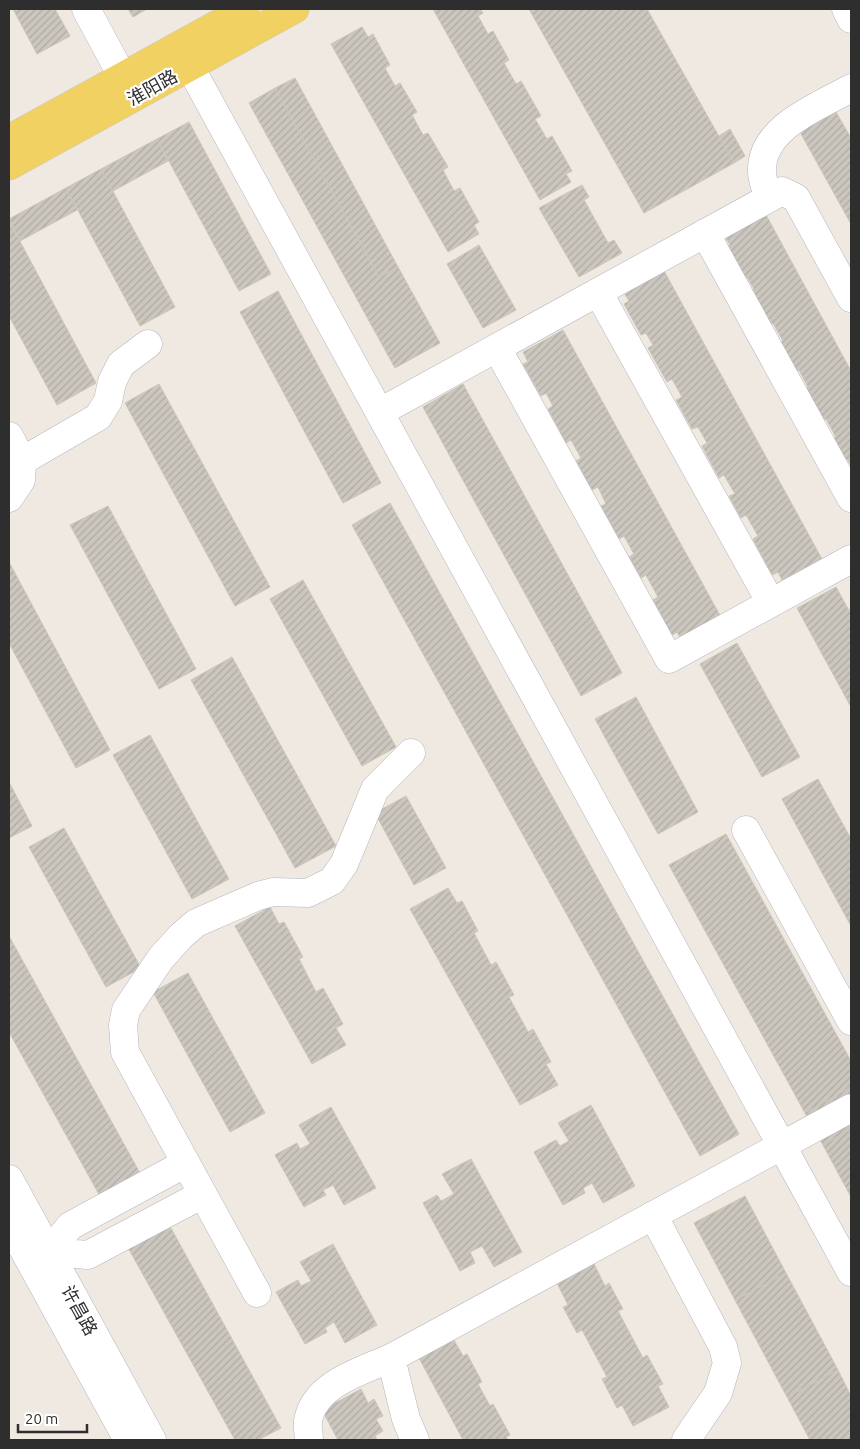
<svg xmlns="http://www.w3.org/2000/svg" width="860" height="1449" font-family="Ubuntu,'Noto Sans SC',sans-serif">
<style>
.building{fill:url(#building-hatch);stroke:#cbc5ba}
.lines{fill:none;stroke-linecap:round;stroke-linejoin:round}
.minor-casing{stroke:#b4b7c1;stroke-width:29}
.major-casing{stroke:#c9c9c9;stroke-width:29}
.minor{stroke:#fff;stroke-width:28}
.major{stroke:#f2d163;stroke-width:28}
.labels{text-anchor:middle;dominant-baseline:central;stroke-width:4.5;stroke-linejoin:round;paint-order:stroke}
.street-label{font-size:18px;fill:#2e2e2e;stroke:#fff}
</style>
<defs>
<pattern id="building-hatch" width="6" height="6" patternUnits="userSpaceOnUse" patternTransform="scale(1.25)"><rect width="6" height="6" fill="#cbc7bf"/><path d="M-1 1l2-2M0 6l6-6M5 7l2-2" fill="none" stroke="#afaba4"/></pattern>
</defs>
<rect width="100%" height="100%" fill="#efe9e1"/>
<path class="building" d="M13,9H55L70,36L37,54Z
M128,9H147L133,17Z
M433,9H480L483,13L478,16L488,34L493,31L509,60L504,63L516,84L521,81L541,116L535,119L547,139L552,136L572,171L566,174L571,182L540,200Z
M529,9H647L734,163L644,213Z
M362,27L368,37L373,34L390,65L385,68L395,86L400,83L417,112L412,115L423,135L428,133L448,167L443,170L454,191L460,188L479,222L474,225L479,234L448,252L331,44Z
M295,78L398,267L379,277L275,88Z
M275,88L379,277L398,267L440,343L395,368L249,103Z
M836,112L851,138V224L800,132Z
M189,122L271,274L239,291L157,139Z
M730,129L745,156L734,163L719,136Z
M157,139L168,161L113,191L101,169Z
M101,169L175,307L140,326L66,188Z
M582,185L589,197L584,200L608,243L614,240L622,253L579,277L539,208Z
M66,188L77,210L20,241L9,219Z
M765,213L851,371V465L847,459L842,462L831,440L836,437L826,419L821,422L803,390L808,387L799,370L794,373L778,344L783,341L773,323L768,326L749,292L754,289L747,277L742,279L725,248L730,245L724,235Z
M9,221L96,383L57,405L9,316Z
M479,245L516,310L483,328L447,264Z
M663,269L822,559L782,580L778,572L772,575L753,539L758,536L746,515L741,518L729,496L735,494L724,475L719,478L702,446L707,443L698,427L692,429L676,400L682,397L672,379L667,382L648,348L653,345L646,333L641,335L624,304L629,301L623,291Z
M278,291L381,483L343,503L240,312Z
M563,330L722,619L682,641L677,632L672,635L653,600L658,597L646,575L641,578L629,557L634,554L624,536L619,539L601,506L606,504L598,487L592,490L576,461L581,458L571,440L566,443L548,409L553,406L546,393L541,396L523,364L528,362L523,352Z
M159,384L270,587L235,606L125,403Z
M463,384L622,673L581,696L423,407Z
M390,503L739,1134L700,1156L352,525Z
M108,506L196,669L159,689L70,525Z
M9,562L110,750L76,768L9,643Z
M303,580L396,747L362,766L270,599Z
M836,587L851,614V707L797,608Z
M737,643L800,757L762,777L700,664Z
M232,657L336,846L295,868L191,680Z
M636,697L698,812L658,834L595,719Z
M150,735L229,879L192,899L113,755Z
M818,779L851,839V926L782,799Z
M9,782L32,826L9,838Z
M406,796L446,868L414,885L375,813Z
M64,828L141,968L106,987L29,847Z
M726,834L851,1061V1087L805,1113L669,865Z
M448,888L457,903L462,901L478,931L474,933L491,965L496,962L514,995L509,997L528,1032L533,1029L551,1062L546,1064L558,1085L520,1105L410,909Z
M270,907L279,924L284,922L303,957L299,959L316,992L323,988L343,1024L336,1028L346,1045L312,1064L235,926Z
M9,936L141,1175L101,1198L9,1032Z
M188,973L265,1113L230,1132L153,992Z
M851,1087V1129L823,1145L805,1113Z
M591,1105L635,1186L603,1203L592,1183L583,1188L585,1193L563,1205L534,1152L556,1140L560,1146L569,1141L558,1123Z
M331,1107L376,1188L344,1205L333,1185L323,1190L326,1195L304,1207L275,1155L297,1143L300,1149L310,1144L299,1125Z
M851,1129V1197L823,1145Z
M471,1159L522,1252L494,1267L482,1246L470,1252L475,1263L460,1271L423,1203L437,1195L441,1201L454,1194L442,1174Z
M745,1196L786,1273L735,1300L694,1223Z
M167,1221L281,1428L258,1440H235L126,1244Z
M333,1244L377,1325L345,1343L334,1322L325,1328L327,1332L305,1344L276,1292L298,1280L301,1286L311,1281L300,1262Z
M594,1264L605,1286L609,1283L623,1309L618,1311L643,1358L647,1355L663,1384L658,1386L669,1407L633,1426L622,1405L617,1408L602,1379L607,1377L582,1330L577,1333L563,1307L568,1305L557,1283Z
M786,1273L838,1370L787,1397L735,1300Z
M454,1340L463,1356L467,1354L482,1382L478,1384L490,1406L493,1404L510,1435L506,1437L508,1440H463L419,1358Z
M838,1370L851,1396V1440H810L787,1397Z
M361,1389L368,1403L374,1399L383,1416L376,1419L383,1431L375,1436L377,1440H338L322,1410Z"/>
<g class="lines">
<g class="minor-casing">
<path id="minor" d="M86,9L122,76
M846,9L851,19
M179,47L851,1272
M769,198C766,190 762,180 762,172C760,127 820,106 851,88
M705,233L851,498
M598,292L771,603
M497,348L669,659L851,559
M380,412L782,191L796,198L851,298
M9,436L22,461L21,480L9,498
M22,461L98,417L108,401L112,382L121,364L148,344
M746,830L851,1021
M9,1179L152,1440
M653,1215L723,1347L727,1363L718,1393L686,1440
M9,1223L128,1440
M49,1252L88,1255L203,1194
M49,1252L70,1226L186,1163
M257,1293L125,1052L123,1025L126,1010L161,958L181,936L196,923L258,896L273,892L308,893L332,881L344,864L375,789L411,753
M391,1358L406,1419L415,1440
M309,1440C309,1434 307,1427 308,1421C314,1384 362,1371 391,1358L851,1108"/>
</g>
<g class="major-casing">
<path id="major" d="M9,139L245,9
M9,166L295,9"/>
</g>
<use href="#minor" class="minor"/>
<use href="#major" class="major"/>
</g>
<g class="labels">
<g class="street-label">
<text transform="translate(152 87) rotate(-29)">淮阳路</text>
<text transform="translate(80 1310) rotate(61)">许昌路</text>
</g>
</g>
<rect width="860" height="1449" fill="none" stroke="#2e2e2e" stroke-width="20"/>
<path d="M18 1424v8h69v-8" fill="none" stroke="#2e2e2e" stroke-width="2.5"/>
<text x="25" y="1424" font-size="15" fill="#2e2e2e" stroke="#ffffff" stroke-width="4" paint-order="stroke">20 m</text>
</svg>
